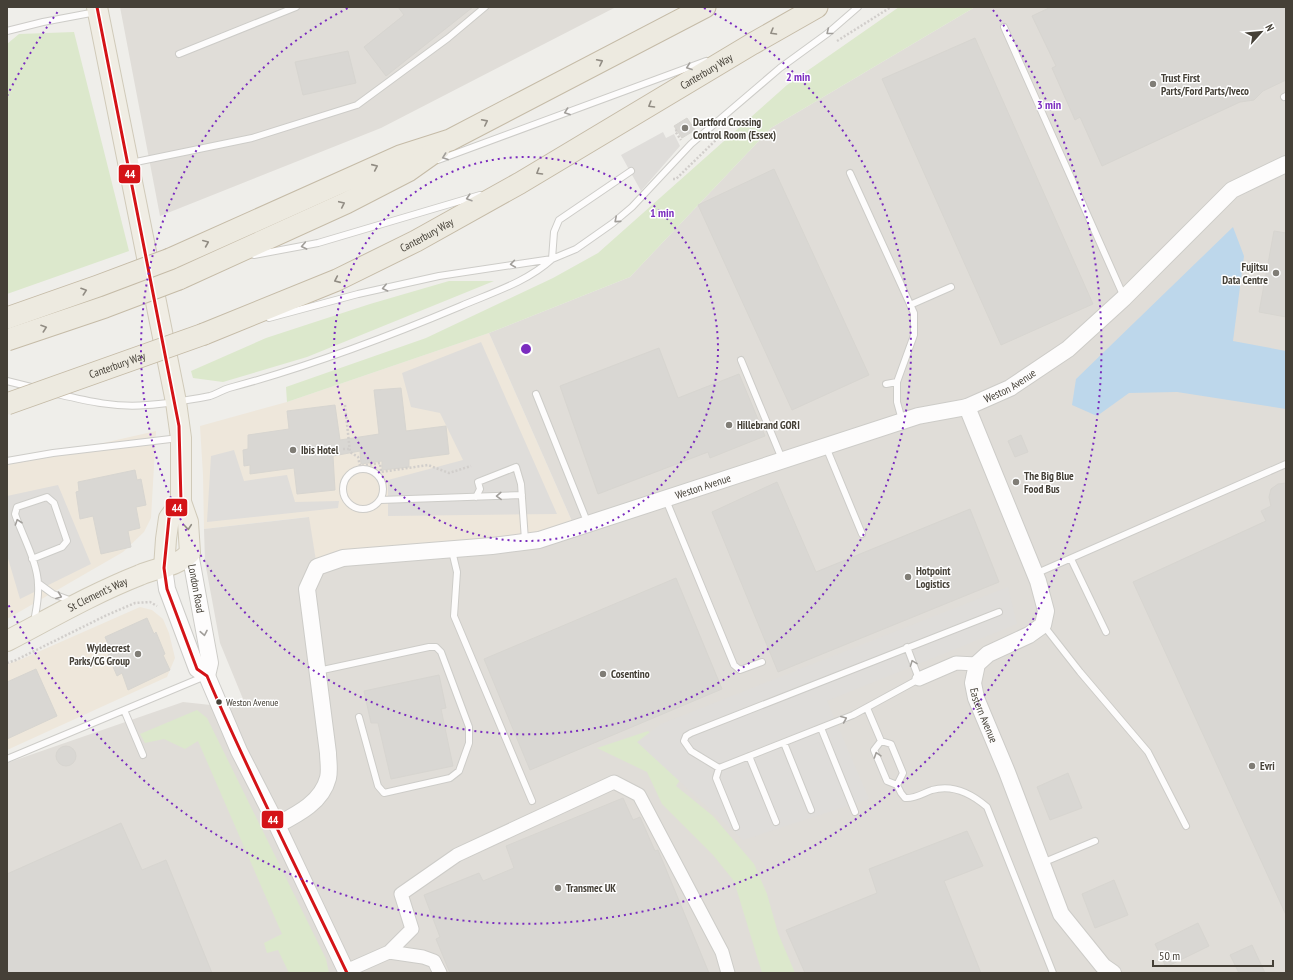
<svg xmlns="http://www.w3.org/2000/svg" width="1293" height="980" font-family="'PT Sans Narrow',sans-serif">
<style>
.commercial{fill:#eee7db}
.industrial{fill:#e0ddd8}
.green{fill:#dce8cc}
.parking{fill:#dfddda}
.water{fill:#bdd7eb}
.building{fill:#d9d7d3;stroke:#d7d5d0}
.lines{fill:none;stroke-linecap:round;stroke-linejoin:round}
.service-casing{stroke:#cdccc8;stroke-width:8}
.minor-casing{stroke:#cdccc8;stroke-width:15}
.tertiary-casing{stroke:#cdccc8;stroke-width:18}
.primary-casing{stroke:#d0cab9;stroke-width:22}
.trunk-casing{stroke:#c5bba7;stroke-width:23}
.path{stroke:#d1cecb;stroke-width:2.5;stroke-dasharray:2 2;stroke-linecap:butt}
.service{stroke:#fdfcfc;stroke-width:6}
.minor{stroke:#fdfcfc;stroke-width:13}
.tertiary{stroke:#fdfcfc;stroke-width:16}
.primary{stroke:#f0ede4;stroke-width:20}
.trunk{stroke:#edeae0;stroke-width:21}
.trunk-bridge-casing{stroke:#c5bba7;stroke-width:23;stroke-linecap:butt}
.trunk-bridge{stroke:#edeae0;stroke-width:21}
.bus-1-casing{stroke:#fff;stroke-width:6}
.bus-1{stroke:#d41317;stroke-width:3}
.oneway{stroke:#918c83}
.oneway2{stroke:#a19e9a}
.oneway3{stroke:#928e85}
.ring{fill:none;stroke:#7b2cbf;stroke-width:2;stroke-dasharray:2 4}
.poi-dot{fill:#807d76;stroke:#fff;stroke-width:1.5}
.bus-dot{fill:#454037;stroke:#fff;stroke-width:1.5}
.labels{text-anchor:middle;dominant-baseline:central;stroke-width:3;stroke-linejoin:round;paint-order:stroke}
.bus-label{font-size:10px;fill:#454037;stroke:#fff;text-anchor:start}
.street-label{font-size:11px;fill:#454037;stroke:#fff}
.poi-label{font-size:11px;font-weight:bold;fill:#454037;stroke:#fff;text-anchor:start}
.centre{fill:#7b2cbf;stroke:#fff;stroke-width:2}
.ring-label{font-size:12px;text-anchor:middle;font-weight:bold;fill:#7b2cbf;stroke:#fff;stroke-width:3;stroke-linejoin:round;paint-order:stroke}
.line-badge{stroke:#fff;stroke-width:1.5}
.badge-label{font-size:11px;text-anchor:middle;font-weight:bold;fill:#fff}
</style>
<rect width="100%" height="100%" fill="#efeeea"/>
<path class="commercial" d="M489,333L575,528L317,567L308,517L204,529L203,475L200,426L287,402Z
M156,431L151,518L144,532L123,552L7,619V465Z
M140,607L152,610L163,619L169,633L175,658L167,677L7,750V664L22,659Z"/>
<path class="industrial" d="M120,7H616L381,128L160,216Z
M975,7H1286V973H7V763L183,702L220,706L243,699L220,643L205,562L204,529L309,517L317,567L575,528L489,333L630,277L771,128Z"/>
<path class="green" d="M899,7H975L771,128L630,277L489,333L287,402L286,387L426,338L553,278L598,253L787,85Z
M74,32L129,251L7,294V44L19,34Z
M449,281H494L307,357L223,382L193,378L191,371L266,338L370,304Z
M197,710L207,718L326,959L329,973H289L278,950L267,953L264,943L282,934L198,741L185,749L164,739L145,743L140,734Z
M648,731L688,768L676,786L713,816L754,864L767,894L778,933L795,973H762L734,881L713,855L662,804L647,772L597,748Z"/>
<path class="parking" d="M663,132L666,138L674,134L680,146L641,191L621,155Z
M481,342L557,514L388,516V480L463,460L440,413L411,407L402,373Z
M234,450L244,481L287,475L295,502L339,501L338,508L207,522L211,456Z
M58,485L91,564L20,599L7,555V496Z
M1008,587L1017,624L827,701L869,799L743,840L637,742L661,724Z"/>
<path class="water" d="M1233,227L1244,256L1233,341L1286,351V409L1177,392L1129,393L1097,416L1072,405L1076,379Z"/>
<path class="building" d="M398,7H473L386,76L364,47L404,15Z
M1051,7H1286V80L1263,91L1254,100L1240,102L1102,166L1080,117L1075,120L1052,68L1056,66L1032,16Z
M975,38L1093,304L1001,345L882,79Z
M348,51L356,83L303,95L295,62Z
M687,118L695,130L682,138L674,126Z
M774,169L869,375L792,410L698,205Z
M1274,231L1286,233V317L1259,312Z
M659,348L678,398L739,374L765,436L710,458L708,452L598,494L560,386Z
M401,388L406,431L446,426L449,454L409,459V467L382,470V461L361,464L360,451L333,456L335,490L297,494L294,468L250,474V465L244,466L243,450L248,449V435L289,429L287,411L335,405L340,440L379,434L374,390Z
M1021,435L1028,452L1015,457L1008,441Z
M135,470L137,480L141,479L146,505L136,507L140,528L128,531L131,547L101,554L93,516L80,519L76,492L79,491L78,482Z
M777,482L816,572L970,509L999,582L778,672L712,512Z
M1286,483V915L1133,582L1266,521L1261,511L1271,506L1269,497L1271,489L1278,484Z
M676,578L722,689L530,770L484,659Z
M147,618L154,634L156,632L165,654L163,655L170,670L128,690L122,673L117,676L108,655L112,653L105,637Z
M36,669L57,716L7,739V682Z
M439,675L446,708L441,709L453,766L391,779L378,723H371L364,691Z
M56 756a10 10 0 1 1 20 0a10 10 0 1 1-20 0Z
M1068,773L1082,808L1050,820L1037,787Z
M623,798L633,820L640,817L655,851L658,850L709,973H450L436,939L440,937L424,895L479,873L483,881L514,868L506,846Z
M121,823L142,870L166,860L212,973H7V874Z
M967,831L983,866L944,881L981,973H805L786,930L877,893L869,869Z
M1114,880L1128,915L1095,928L1082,894Z
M1198,923L1209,946L1166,967L1155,944Z
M1252,945L1265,973H1239L1230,955Z"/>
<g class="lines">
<g class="service-casing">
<path id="service" d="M1004,27L1124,297
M7,31L43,22L96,12
M179,54L296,7
M1284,97L1286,96
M438,160L706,61
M131,163L252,138L357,105L448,38L485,7
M850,173L914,313V335L897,382V402L902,420
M254,255L318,243L480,195
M910,305L951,287
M269,318L358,294L439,276L552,259L576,249L613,223L632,207L691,144L780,68L828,33L858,7
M741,360L782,459
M7,381L35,388
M886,384L897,382
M57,394C87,401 116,408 147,405C168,404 189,400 210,396C217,394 222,390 229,388C308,367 385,338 461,306C491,293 527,282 552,259L554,232L559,220L631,171
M536,394L588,524
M826,447L862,534
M7,461L53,453L179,438
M343 489a20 20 0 1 1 40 0a20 20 0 1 1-40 0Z
M476,497L480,489L478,482L516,467L521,484L525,540
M380,500L522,495
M666,500L734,665L740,670L762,662
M452,551L457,572L454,616L532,801
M32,559L62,547L67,541L54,503L47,497L17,507L15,514C22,535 38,563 38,585C39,598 36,610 34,622
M1071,559L1106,632
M1035,574L1286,464
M38,583L53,594L72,601
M1044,626L1080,672L1148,752L1186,826
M907,647L919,679L853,715L719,768L691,751L684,741L686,736L691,733L999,612
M318,671L429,647H436L441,652L469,727V743L459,771L450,778L384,793L378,786L359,717
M867,708L881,741
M821,728L855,812
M784,743L811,810
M143,755L124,710L203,677
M749,756L776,822
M7,759L124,710
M719,768L716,778L736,827
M897,785L903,773L891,744L881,741L874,750L887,781L897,785L901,793L905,798C915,799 923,793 932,790C953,784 972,794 987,807L1053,973
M1042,863L1095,841"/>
</g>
<g class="minor-casing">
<path id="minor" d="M919,679L956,663L977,664
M389,952L423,957L434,961L440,973
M346,971L389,952L412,929L401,894L457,855L614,782L639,795L722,952L728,973"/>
</g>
<g class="tertiary-casing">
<g id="tertiary">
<path id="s1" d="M967,407L1038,581L1046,611L1043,625L1029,635L988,654L977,664L973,683L976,698L1007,772L1061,914L1103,966L1113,973"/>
<path id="s2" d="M190,553L210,663L207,676"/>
<path d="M164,568L167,589L197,669L207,676L239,751L277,825L347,973"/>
<path id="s3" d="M277,825C298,814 322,802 328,778C330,770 328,760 328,753L307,589L317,567L343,558L492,546L539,540L918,416L967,407L1010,388L1068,349L1124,298L1232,190L1286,164"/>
</g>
</g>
<g class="primary-casing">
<g id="primary">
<path d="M164,568L166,539L169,518L181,502"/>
<path id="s4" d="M7,641C51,618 94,593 140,575C158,567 175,568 190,553L188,522L181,502V438L176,402L97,7"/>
</g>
</g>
<g class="trunk-casing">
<g id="trunk">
<path d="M170,259L400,156L450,140L705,7"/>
<path d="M179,279L346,203L408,171L439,149"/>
<path id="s5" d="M204,334L337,280L416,241L520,183L752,44L817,7"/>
</g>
</g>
<path class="path" d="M837,41L891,7
M677,130L675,131L681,140
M673,179H676L721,135
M345,405L350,452L358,457L360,466L380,463L381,472L428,465L449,473L471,466
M343,449H349
M7,663L16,660L107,615L135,603L150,602L157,606"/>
<use href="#service" class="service"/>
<use href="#minor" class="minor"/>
<use href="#tertiary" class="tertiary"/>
<use href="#primary" class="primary"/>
<use href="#trunk" class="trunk"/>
<g class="trunk-bridge-casing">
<g id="trunk-bridge">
<path d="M7,318L98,286L170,259"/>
<path d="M7,340L105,307L179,279"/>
<path id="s6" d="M7,404L204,334"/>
</g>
</g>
<use href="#trunk-bridge" class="trunk-bridge"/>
<g class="bus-1-casing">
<path id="bus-1" d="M97,7L179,426L181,502L169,518L164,568L167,589L197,669L207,676C250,777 300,874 347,973"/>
</g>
<use href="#bus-1" class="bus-1"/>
</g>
<defs><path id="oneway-chevron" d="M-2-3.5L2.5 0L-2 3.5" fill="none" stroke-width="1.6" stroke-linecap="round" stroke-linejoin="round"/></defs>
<g class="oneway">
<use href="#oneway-chevron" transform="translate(773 32) rotate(150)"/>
<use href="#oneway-chevron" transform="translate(600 62) rotate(-27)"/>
<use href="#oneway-chevron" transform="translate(651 105) rotate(149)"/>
<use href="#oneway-chevron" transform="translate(485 122) rotate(-27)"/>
<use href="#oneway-chevron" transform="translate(375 167) rotate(-24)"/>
<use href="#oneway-chevron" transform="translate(539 172) rotate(149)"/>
<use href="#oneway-chevron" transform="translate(342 204) rotate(-25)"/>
<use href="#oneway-chevron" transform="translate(206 243) rotate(-23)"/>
<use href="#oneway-chevron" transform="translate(337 280) rotate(156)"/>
<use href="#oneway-chevron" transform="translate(84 291) rotate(-19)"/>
<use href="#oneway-chevron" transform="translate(44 328) rotate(-19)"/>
</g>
<g class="oneway2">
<use href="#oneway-chevron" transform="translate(829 32) rotate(141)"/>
<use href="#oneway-chevron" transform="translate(689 67) rotate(160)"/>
<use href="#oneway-chevron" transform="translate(567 112) rotate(160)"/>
<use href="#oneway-chevron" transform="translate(445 157) rotate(160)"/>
<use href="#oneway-chevron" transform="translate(469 198) rotate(163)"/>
<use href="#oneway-chevron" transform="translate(617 220) rotate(139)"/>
<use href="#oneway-chevron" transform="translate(304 246) rotate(169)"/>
<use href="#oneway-chevron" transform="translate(513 264) rotate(172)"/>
<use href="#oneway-chevron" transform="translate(385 288) rotate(167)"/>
<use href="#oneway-chevron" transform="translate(499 496) rotate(178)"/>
<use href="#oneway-chevron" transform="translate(18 522) rotate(-109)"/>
<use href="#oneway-chevron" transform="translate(59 596) rotate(21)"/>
<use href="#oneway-chevron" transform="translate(204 633) rotate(79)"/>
<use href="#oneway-chevron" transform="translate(913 663) rotate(-111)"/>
<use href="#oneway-chevron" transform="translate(844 719) rotate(-23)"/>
<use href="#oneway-chevron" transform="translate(877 755) rotate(-108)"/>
</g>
<use class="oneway3" href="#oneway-chevron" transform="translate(188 527) rotate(85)"/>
<g class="ring">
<circle cx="526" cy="349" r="192"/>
<path d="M704 8A385 385 0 1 1 348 8"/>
<path d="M7 96A577 577 0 0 1 59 10M993 10A577 577 0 1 1 7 602"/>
</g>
<g class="poi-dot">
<circle cx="1153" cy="84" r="4"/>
<circle cx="685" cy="128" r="4"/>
<circle cx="1276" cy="273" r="4"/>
<circle cx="729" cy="425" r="4"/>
<circle cx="293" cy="450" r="4"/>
<circle cx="1016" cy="482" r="4"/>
<circle cx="908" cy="577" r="4"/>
<circle cx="138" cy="654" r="4"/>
<circle cx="603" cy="674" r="4"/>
<circle cx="1252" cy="766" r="4"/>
<circle cx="558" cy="888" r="4"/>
</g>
<circle class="bus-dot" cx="219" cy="702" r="3.5"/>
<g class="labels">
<g class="bus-label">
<text x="226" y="702">Weston Avenue</text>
</g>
<g class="street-label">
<text stroke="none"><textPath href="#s5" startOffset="568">Canterbury Way</textPath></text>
<text stroke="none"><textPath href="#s5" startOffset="244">Canterbury Way</textPath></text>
<text stroke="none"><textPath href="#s6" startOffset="117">Canterbury Way</textPath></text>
<text stroke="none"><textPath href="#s3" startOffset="1007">Weston Avenue</textPath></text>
<text stroke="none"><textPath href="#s3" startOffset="683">Weston Avenue</textPath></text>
<text stroke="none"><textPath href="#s2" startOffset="36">London Road</textPath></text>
<text stroke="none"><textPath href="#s4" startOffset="102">St Clement's Way</textPath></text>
<text stroke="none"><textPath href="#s1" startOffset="364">Eastern Avenue</textPath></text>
</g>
<g class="poi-label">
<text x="1161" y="78">Trust First<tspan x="1161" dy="13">Parts/Ford Parts/Iveco</tspan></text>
<text x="693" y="122">Dartford Crossing<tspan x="693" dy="13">Control Room (Essex)</tspan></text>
<text x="1268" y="267" text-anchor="end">Fujitsu<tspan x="1268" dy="13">Data Centre</tspan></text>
<text x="737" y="425">Hillebrand GORI</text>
<text x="301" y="450">Ibis Hotel</text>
<text x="1024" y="476">The Big Blue<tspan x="1024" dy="13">Food Bus</tspan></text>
<text x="916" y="571">Hotpoint<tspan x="916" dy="13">Logistics</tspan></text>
<text x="130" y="648" text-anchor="end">Wyldecrest<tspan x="130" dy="13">Parks/CG Group</tspan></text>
<text x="611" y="674">Cosentino</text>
<text x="1260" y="766">Evri</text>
<text x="566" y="888">Transmec UK</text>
</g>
</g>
<circle cx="526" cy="349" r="6" class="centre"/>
<g class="ring-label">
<text x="798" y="81">2 min</text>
<text x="1049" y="109">3 min</text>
<text x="662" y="217">1 min</text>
</g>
<g class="line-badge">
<rect x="118" y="164" width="23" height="20" rx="4" fill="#d41317"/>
<rect x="165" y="498" width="23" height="19" rx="4" fill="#d41317"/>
<rect x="261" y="810" width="23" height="19" rx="4" fill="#d41317"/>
</g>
<g class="badge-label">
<text x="130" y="178">44</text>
<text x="177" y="512">44</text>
<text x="273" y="824">44</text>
</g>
<rect width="1293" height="980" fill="none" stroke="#454037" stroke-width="16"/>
<g transform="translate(1261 32) rotate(63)" stroke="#ffffff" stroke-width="3" paint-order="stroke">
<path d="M0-3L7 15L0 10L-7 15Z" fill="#454037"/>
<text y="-6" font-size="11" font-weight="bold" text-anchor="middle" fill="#454037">N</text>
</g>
<path d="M1153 960v6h120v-6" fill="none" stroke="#454037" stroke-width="2"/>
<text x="1159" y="960" font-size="12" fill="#454037" stroke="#ffffff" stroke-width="3" paint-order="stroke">50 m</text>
</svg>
